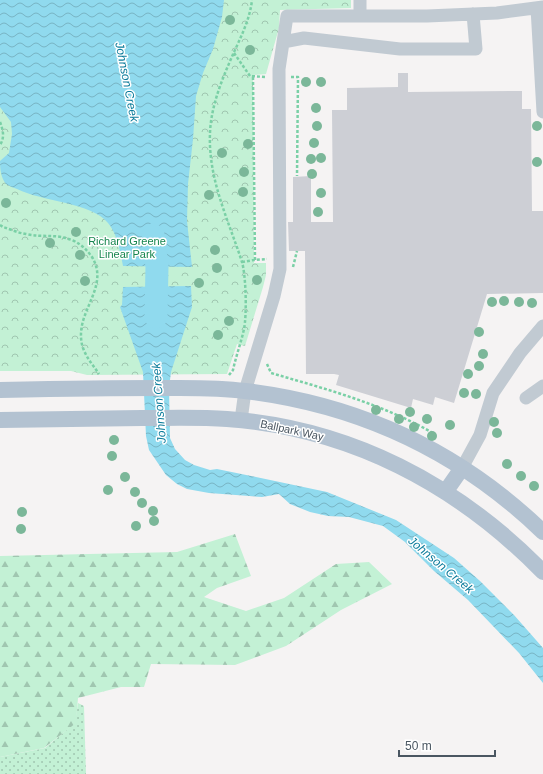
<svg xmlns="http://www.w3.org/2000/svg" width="543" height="774" font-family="Helvetica,sans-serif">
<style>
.grass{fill:url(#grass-dots)}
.forest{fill:url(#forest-firs)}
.park{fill:url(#park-crowns)}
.water{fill:url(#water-waves)}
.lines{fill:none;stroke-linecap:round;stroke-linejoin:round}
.river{stroke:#90daee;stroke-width:23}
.building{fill:#cdcfd5}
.path{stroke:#7ad0a6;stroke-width:2.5;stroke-dasharray:3 2;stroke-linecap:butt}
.minor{stroke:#c1cad2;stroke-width:13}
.major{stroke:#b3c2d1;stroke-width:16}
.tree{fill:#7bb799}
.labels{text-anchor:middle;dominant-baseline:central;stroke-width:3;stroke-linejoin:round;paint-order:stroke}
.park-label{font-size:11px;fill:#17864f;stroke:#fff}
.street-label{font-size:11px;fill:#4a5661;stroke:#fff}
.water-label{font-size:12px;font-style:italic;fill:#0c7c9b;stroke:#fff}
</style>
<defs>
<pattern id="grass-dots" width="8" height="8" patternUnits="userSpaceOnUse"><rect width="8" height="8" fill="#c3f1d5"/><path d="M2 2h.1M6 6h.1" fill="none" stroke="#a0c6b0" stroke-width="1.8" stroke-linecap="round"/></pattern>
<pattern id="forest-firs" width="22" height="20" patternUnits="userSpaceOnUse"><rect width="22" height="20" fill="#c3f1d5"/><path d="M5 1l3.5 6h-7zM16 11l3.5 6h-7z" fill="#a0c6b0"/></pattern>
<pattern id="park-crowns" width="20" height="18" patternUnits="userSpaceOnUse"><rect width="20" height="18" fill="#c3f1d5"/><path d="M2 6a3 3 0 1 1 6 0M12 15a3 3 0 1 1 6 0" fill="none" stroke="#a0c6b0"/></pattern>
<pattern id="water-waves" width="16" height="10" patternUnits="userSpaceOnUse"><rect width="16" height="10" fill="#90daee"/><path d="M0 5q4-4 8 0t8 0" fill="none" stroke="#78b4c4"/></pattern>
</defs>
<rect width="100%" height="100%" fill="#f5f3f3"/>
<path class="grass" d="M78,703L84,706L86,774H0V757L45,748L75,723Z"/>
<path class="forest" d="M235,534L251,576L217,588L204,597L246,611L284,598L336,564L369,562L392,584L341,610L286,646L235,665L151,664L144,687H121L78,698L76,723L44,748L0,757V556L177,552Z"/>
<path class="park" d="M0,0H351V8L280,10L279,28L266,74L253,75L254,263H266V275L263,287L245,346L237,344L227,374L87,375L71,371H0Z"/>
<path class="water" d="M0,0H224L222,17L213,49L203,73L196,96L193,139L188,184L187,221L192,267L123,266C120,252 118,235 108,223C91,202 43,202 17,189C14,188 9,186 6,184C1,178 0,169 0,161L9,153L12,134L11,122L0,107Z
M191,286L192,307L171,372L169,388L170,438L175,449L185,460L194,465L210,470L217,469L256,477L327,492L396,520L454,558L480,581L514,615L543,648V683L519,653L493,626L468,600L434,571L405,542L383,526L349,517L328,516L310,512L290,504L279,494L262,497L209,493L187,489L177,484L166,475L149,450L146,436L143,372L120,307L122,305L123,287Z"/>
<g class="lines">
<path class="river" d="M153,235L157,266L156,317"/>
</g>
<path class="building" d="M398,73H408V92L522,91V109H531L532,211H543V293L487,294L454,403L435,397L433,405L413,399L411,408L336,385L339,375L334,374H306L305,251H289L288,222H293V177L311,176V222H333L332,110H347V88L398,87Z"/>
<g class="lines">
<path class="path" d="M234,53L250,76L266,77
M253,77L255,260
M291,77H298L297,176
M0,122C3,130 5,137 0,145
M0,225L3,227C10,229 18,233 26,234C44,238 56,233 74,241C82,245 87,250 92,257C109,285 80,308 81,336C81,352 91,362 99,374
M242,262L254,260L267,259
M293,267L297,251
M267,364L271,373C326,389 382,404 433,433
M229,375L233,370C236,356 241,343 244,329C247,314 246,276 242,262C228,219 208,179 210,133C211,105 223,77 234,52C242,35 250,18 252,0"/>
<path class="minor" d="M360,0V16
M537,8L543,112
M283,42L304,38L400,49H476L473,14
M526,398L543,386
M241,420L245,391L274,296L280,269L279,69L287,16H427L497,13L543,7
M462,468L480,435L493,393L520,353L543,326"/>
<path class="major" d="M0,390C52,389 105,388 157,388C187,388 216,387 245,391C361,405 459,451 543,532
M0,420C47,419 95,419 142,418C170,418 199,417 227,419C350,428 457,484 543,572
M446,491L462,468"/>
</g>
<g class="tree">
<circle cx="230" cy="20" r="5"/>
<circle cx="250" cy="50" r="5"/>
<circle cx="306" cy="82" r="5"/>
<circle cx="321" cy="82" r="5"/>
<circle cx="316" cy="108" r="5"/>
<circle cx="317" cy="126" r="5"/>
<circle cx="537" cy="126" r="5"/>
<circle cx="314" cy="143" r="5"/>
<circle cx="248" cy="144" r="5"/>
<circle cx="222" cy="153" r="5"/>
<circle cx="321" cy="158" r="5"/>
<circle cx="311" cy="159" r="5"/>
<circle cx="537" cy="162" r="5"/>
<circle cx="244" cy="172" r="5"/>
<circle cx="312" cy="174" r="5"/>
<circle cx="243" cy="192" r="5"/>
<circle cx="321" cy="193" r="5"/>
<circle cx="209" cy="195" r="5"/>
<circle cx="6" cy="203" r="5"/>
<circle cx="318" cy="212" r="5"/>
<circle cx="76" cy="232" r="5"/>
<circle cx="50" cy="243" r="5"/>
<circle cx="215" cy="250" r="5"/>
<circle cx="80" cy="255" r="5"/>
<circle cx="217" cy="268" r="5"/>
<circle cx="257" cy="280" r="5"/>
<circle cx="85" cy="281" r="5"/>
<circle cx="199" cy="283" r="5"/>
<circle cx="504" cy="301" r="5"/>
<circle cx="492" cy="302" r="5"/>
<circle cx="519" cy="302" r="5"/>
<circle cx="532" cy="303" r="5"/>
<circle cx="229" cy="321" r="5"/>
<circle cx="479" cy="332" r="5"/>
<circle cx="218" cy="335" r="5"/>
<circle cx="483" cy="354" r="5"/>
<circle cx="479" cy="366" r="5"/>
<circle cx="468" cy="374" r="5"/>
<circle cx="464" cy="393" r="5"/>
<circle cx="476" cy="394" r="5"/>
<circle cx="376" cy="410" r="5"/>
<circle cx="410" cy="412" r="5"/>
<circle cx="399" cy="419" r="5"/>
<circle cx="427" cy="419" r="5"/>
<circle cx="494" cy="422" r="5"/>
<circle cx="450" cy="425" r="5"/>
<circle cx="414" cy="427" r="5"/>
<circle cx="497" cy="433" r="5"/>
<circle cx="432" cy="436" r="5"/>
<circle cx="114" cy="440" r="5"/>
<circle cx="112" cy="456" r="5"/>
<circle cx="507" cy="464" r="5"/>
<circle cx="521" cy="476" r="5"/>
<circle cx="125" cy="477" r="5"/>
<circle cx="534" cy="486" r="5"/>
<circle cx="108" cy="490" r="5"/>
<circle cx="135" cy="492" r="5"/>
<circle cx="142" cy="503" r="5"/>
<circle cx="153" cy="511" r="5"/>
<circle cx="22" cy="512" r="5"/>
<circle cx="154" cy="521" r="5"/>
<circle cx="136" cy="526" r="5"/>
<circle cx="21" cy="529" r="5"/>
</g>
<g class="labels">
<g class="park-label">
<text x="127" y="241">Richard Greene<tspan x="127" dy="13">Linear Park</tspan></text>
</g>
<g class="street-label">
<text transform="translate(292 430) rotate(12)">Ballpark Way</text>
</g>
<g class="water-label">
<text transform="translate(127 82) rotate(79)">Johnson Creek</text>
<text transform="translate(159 403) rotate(-94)">Johnson Creek</text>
<text transform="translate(441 565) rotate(40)">Johnson Creek</text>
</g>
</g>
<path d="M399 750v6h96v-6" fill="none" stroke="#4a5661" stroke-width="2"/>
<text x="405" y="750" font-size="12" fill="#4a5661" stroke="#ffffff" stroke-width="3" paint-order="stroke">50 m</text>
</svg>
